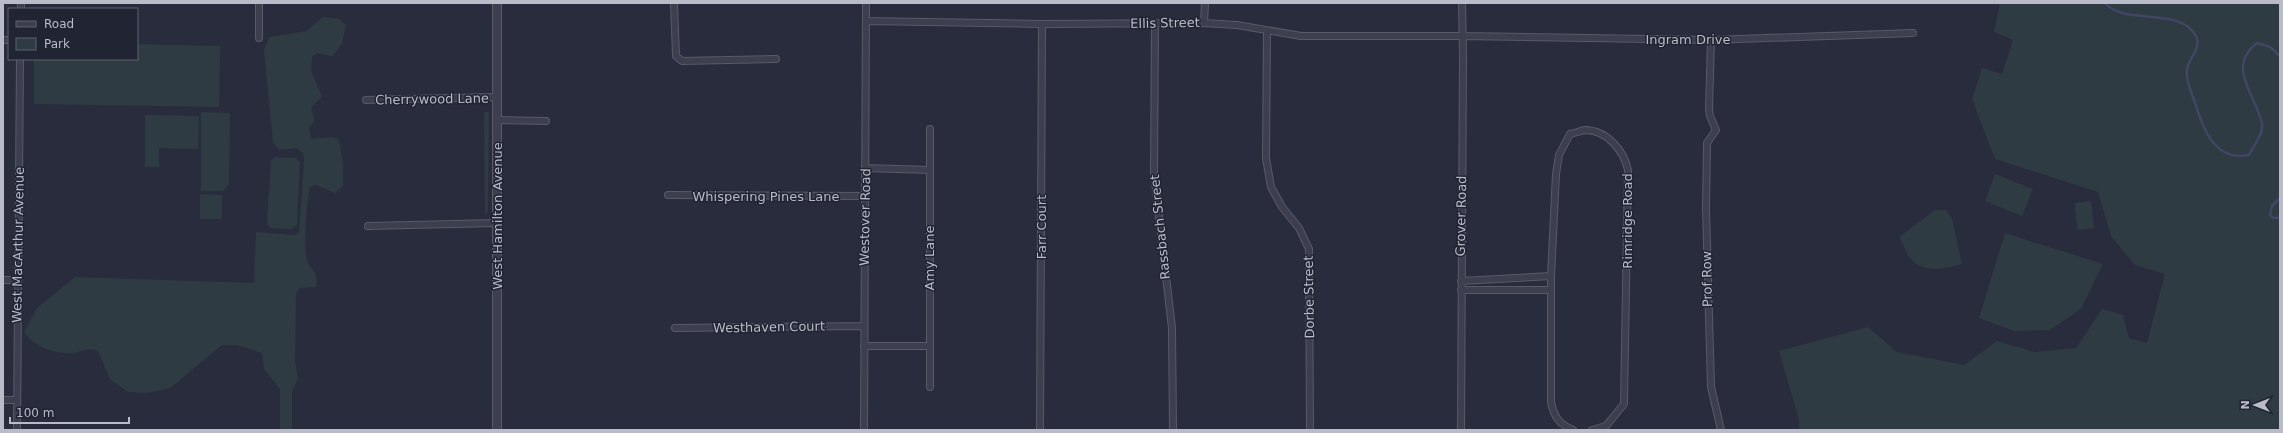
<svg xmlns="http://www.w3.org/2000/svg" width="2283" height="433" font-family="'DejaVu Sans',sans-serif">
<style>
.green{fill:#2e3b42}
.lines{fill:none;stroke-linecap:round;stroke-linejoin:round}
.stream{stroke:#414664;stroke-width:2.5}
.minor-casing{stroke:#585a68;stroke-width:8}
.tertiary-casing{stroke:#585a68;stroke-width:10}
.minor{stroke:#3d3f4e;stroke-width:6}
.tertiary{stroke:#3d3f4e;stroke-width:8}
.labels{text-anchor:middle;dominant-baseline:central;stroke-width:3;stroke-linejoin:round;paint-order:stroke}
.street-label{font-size:13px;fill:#b9bbc8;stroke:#212433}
</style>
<rect width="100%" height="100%" fill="#292c3d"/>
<path class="green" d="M2000,3H2280V430H1799V420L1779,351L1868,327L1897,352L1964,365L1997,341L2035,352L2076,348L2102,309L2123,315L2129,338L2147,343L2165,274L2135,265L2111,236L2098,192L1995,159L1972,99L1982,68L2002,74L2013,40L1994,32Z
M323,17L339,19L346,25L342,43L333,56L317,53L312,57L311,71L322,96L311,108L315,120L309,128L311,139L333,137L339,140L343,164V186L335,193L315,185L310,187C307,198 303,249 307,259C311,273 318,268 316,287L300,288L296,294L295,361L298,379L292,391V430H280V389L264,369L262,353L237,345H222L170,388L147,393L128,392L110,379L98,351C85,347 83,352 71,353C54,354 33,346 24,332L37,308L75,277L254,283L256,232L295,235L299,232L304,162L303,153L296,148L280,150L273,143L264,50L269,37L306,31Z
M137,44L220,46L219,107L34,104V59H137Z
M201,112L230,113L229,184L223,191H201Z
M484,112H489L488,211L485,216Z
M145,115L199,116L198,149L159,148V167H145Z
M275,157L296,158L300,163L297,225L292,229L271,228L267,223L271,160Z
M1995,174L2033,189L2022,216L1985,201Z
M200,194L222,195V219H200Z
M2091,201L2094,228L2077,230L2075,203Z
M1935,210H1946L1952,219L1962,264C1946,269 1924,273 1911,259C1906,254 1903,243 1899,237Z
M2005,233L2103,264L2081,309L2050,330L2014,331L1979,318Z"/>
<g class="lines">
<path class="stream" d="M2105,3C2125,26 2180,6 2196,36C2202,49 2188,58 2187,70C2185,80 2192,93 2195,103C2204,130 2214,161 2249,155C2253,147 2264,133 2262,124C2257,96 2225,68 2257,43L2270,47L2280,56
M2280,198L2272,206L2270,215L2273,218H2280"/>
<g class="minor-casing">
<path id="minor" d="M259,3V38
M674,3L676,56L682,61L776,59
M21,9V3
M866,21L1042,24L1204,23L1237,25L1301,36H1463L1711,40L1913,33
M1204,23L1205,3
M1155,24L1154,173L1172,328L1173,430
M1267,31L1266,158L1271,187L1282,207L1299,228L1309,249L1310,430
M3,40H9
M1711,40L1709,109L1710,116L1716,130L1707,143L1706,209L1711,387L1721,430
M366,100L497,97
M498,120L546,121
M865,168L930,170
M668,195L865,196
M368,226L496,223
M3,280H18
M1461,281L1551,276
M1461,290H1551
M675,328L864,326
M864,346H928
M930,387V129
M3,400H17
M17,430L20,59
M864,430L866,3
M1040,430L1042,24
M1461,430L1463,57L1462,3
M1573,430C1559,424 1554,417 1551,402V276L1556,174L1559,155L1570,134C1575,133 1580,131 1585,130C1607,130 1624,151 1628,170L1624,404L1606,426L1592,430"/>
</g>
<g class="tertiary-casing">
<path id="tertiary" d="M497,430V3"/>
</g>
<use href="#minor" class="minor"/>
<use href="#tertiary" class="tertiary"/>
</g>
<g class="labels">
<g class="street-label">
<text transform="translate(1165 23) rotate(-1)">Ellis Street</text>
<text x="1688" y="39">Ingram Drive</text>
<text transform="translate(432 99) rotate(-1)">Cherrywood Lane</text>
<text x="766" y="196">Whispering Pines Lane</text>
<text transform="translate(497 216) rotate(-90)">West Hamilton Avenue</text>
<text transform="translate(1461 216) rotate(-89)">Grover Road</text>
<text transform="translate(865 217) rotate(-89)">Westover Road</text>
<text transform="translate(1627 221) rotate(-90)">Rimridge Road</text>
<text transform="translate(1041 227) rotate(-90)">Farr Court</text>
<text transform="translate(1160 227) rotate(-96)">Rassbach Street</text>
<text transform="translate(18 245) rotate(-89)">West MacArthur Avenue</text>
<text transform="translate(929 258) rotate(-90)">Amy Lane</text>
<text transform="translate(1707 279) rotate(-91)">Prof Row</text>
<text transform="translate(1309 297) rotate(-91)">Dorbe Street</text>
<text transform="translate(769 327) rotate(-1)">Westhaven Court</text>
</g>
</g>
<rect width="2283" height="433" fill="none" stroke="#b9bbc8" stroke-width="8"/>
<rect x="8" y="8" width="130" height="52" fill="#212433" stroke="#5e606f"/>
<rect x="16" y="21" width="20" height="6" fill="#3d3f4e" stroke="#5e606f"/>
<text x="44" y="28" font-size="12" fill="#b9bbc8">Road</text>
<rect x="16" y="38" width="20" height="12" fill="#2e3b42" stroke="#5e606f"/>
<text x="44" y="48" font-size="12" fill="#b9bbc8">Park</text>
<g transform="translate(2255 405) rotate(270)" stroke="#212433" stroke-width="3" paint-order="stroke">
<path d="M0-3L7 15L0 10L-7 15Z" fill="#b9bbc8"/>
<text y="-6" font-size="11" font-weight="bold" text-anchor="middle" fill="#b9bbc8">N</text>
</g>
<path d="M10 417v6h119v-6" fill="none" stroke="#b9bbc8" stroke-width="2"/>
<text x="16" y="417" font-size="12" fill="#b9bbc8" stroke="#212433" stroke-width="3" paint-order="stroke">100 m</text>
</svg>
